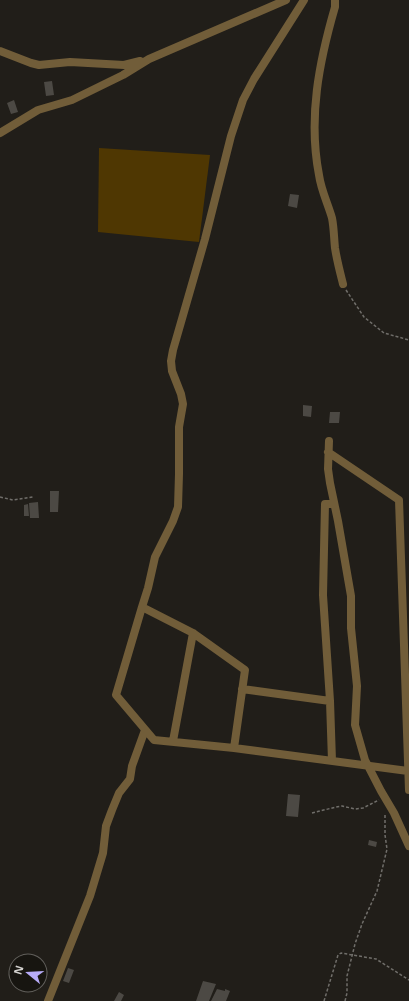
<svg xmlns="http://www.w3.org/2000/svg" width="409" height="1001" font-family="'Open Sans',sans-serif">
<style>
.grass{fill:#4f3702}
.building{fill:#4c4944}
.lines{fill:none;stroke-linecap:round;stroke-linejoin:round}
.path{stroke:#706e6a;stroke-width:1.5;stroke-dasharray:3 2;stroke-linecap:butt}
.street{stroke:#715d39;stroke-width:8}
</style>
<rect width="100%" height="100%" fill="#211e19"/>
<path class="grass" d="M99,148L210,155L199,242L98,232Z"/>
<path class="building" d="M52,81L54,95L46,96L44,82Z
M14,100L18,112L11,114L7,103Z
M290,194L299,195L297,208L288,206Z
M303,405L312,406L311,417L303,416Z
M330,412H340L339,423H329Z
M50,491H59L58,512H50Z
M38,502L39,518H30L29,503Z
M28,504L29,516H24V505Z
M288,794L300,795L298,817L286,816Z
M369,840L377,842L376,847L368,845Z
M68,968L74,970L69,983L63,981Z
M203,981L216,984L209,1001H196Z
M217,989L225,991V989L230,991L226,1001H211Z
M119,992L124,995L121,1001H114Z"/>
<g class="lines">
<path class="path" d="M346,290L364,317L384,333L409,340
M0,497L13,500L33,497
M312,813L336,807L342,806L355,809L363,808L379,800
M324,1001L338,955L341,953L376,959L409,980
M345,1001L347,993V976L355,944L362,924L377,891L387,849L385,835V813"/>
<path class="street" d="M335,0V7C319,62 308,118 319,175C321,190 328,204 332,218C334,228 334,239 335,248C337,261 340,272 343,284
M0,51L31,63L39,65L70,62L124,65L140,61
M0,133L38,110L72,100L123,75L149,59L286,0
M329,441L328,469L330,483L338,521L351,596V628L357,686L355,725L365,760L381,791L394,813L409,846
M328,452L399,500L409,790
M142,607L148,588L155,557L173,521L178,507L179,474V427L183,404L181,394L172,371L171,361L173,350L205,239L231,136L243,100L254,79L304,0
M242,689L330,701
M173,741L193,633
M234,748L245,670L193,633L142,607L116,695L154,740L234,748L408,771
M332,761L330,701L323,595L325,504H334
M48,1001L90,896L103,853L106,826L112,810L119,793L130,779L132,766L145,730"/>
</g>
<g transform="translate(28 973) rotate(288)"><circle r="19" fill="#171510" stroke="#62605c"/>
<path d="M0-3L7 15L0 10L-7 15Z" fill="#b7abf7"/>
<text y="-6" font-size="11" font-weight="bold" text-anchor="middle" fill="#d3d1ce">N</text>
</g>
</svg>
